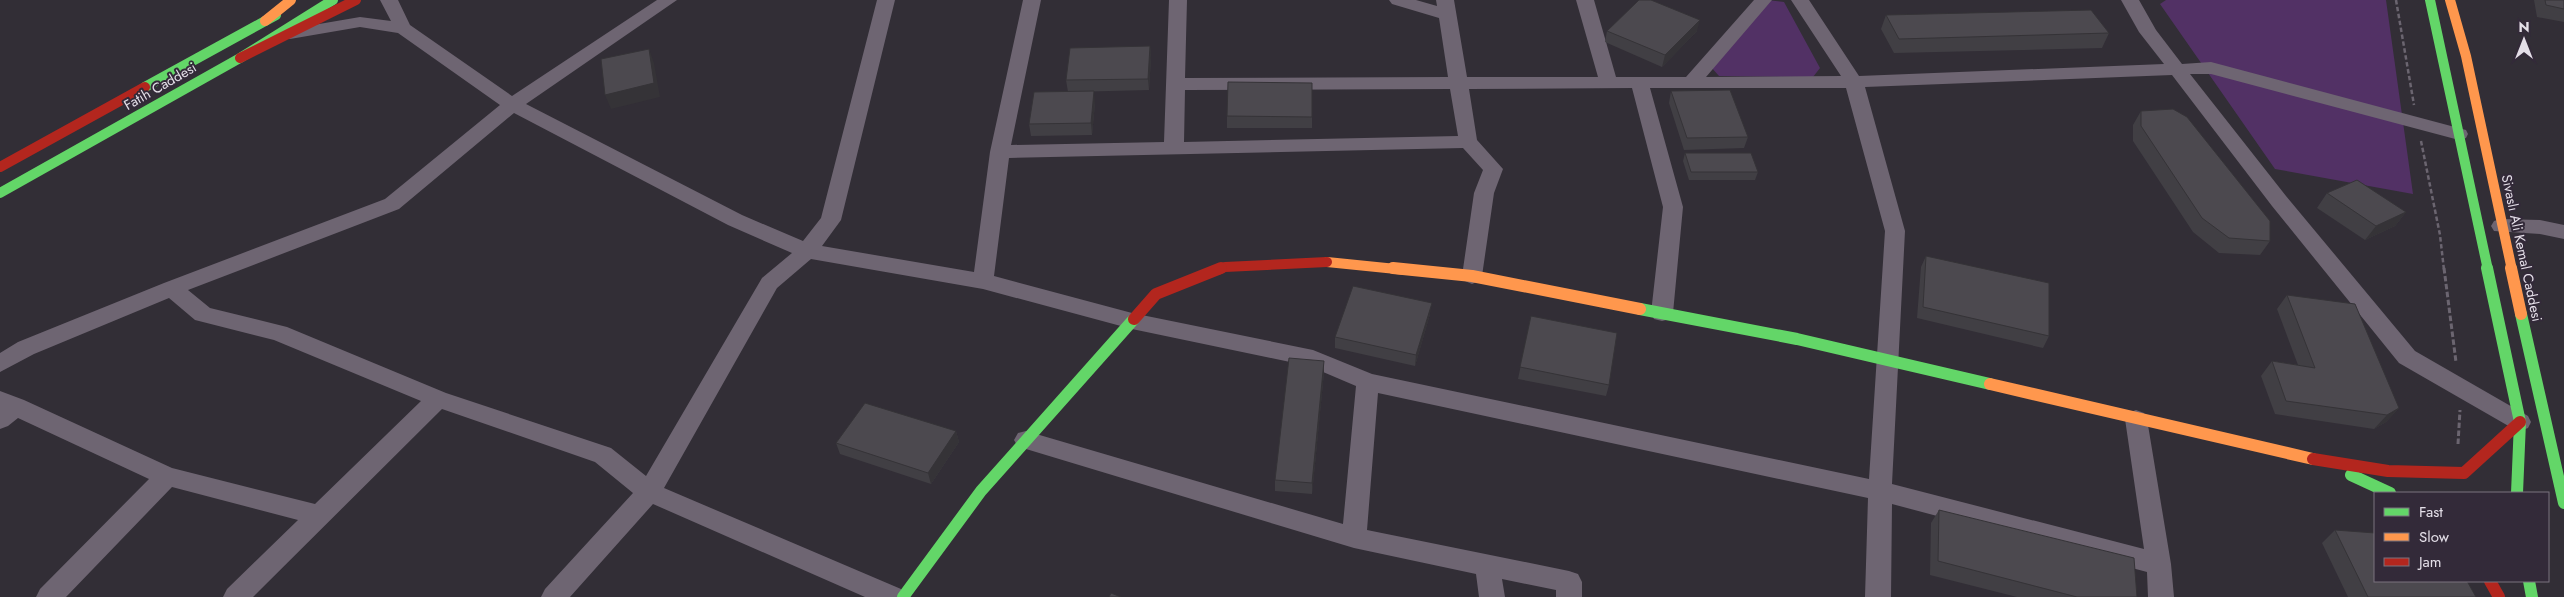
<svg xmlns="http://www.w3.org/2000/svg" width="2564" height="597" font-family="Jost,sans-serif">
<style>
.green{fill:#523165}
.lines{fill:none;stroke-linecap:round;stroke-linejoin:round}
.path-far1{stroke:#6b6570;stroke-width:2.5;stroke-dasharray:4.5 2.5;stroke-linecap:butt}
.path{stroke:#6b6570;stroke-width:3;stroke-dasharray:5.5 2.5;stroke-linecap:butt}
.street{fill:#6e6572;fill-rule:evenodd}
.fast-far1{stroke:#63d668;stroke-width:10}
.fast{stroke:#63d668;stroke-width:12}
.slow-far1{stroke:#ff974d;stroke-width:10}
.slow{stroke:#ff974d;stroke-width:12}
.jam-far1{stroke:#b3261e;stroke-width:10}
.jam{stroke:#b3261e;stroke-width:12}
.wall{fill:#413f44}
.shaded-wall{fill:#353337}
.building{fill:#4c494f;stroke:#353337}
.labels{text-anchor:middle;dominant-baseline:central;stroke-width:4;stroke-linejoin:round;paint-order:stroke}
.street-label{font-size:14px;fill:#e4dfe8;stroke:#332a39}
</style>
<rect width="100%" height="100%" fill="#322e36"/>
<path class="green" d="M1767,0L1784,2L1820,68L1813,77L1719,76L1711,67Z
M2166,0H2386L2413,194L2275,169L2160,4Z"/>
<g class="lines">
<path class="path-far1" d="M2396,0L2414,105
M2421,141L2440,235L2444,270"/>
<path class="path" d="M2444,268L2456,362
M2458,444L2460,410"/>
<path class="street" d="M380,0H398L410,25L512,96L657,0H677L526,104L742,215L803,241L821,218L877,0H895L841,220L822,246L974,272L990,152L1023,0H1041L1011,145L1164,142L1169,0H1187L1185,78L1448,77L1439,18L1392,4L1389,0H1416L1437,6L1436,0H1454L1467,77H1598L1576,0H1594L1616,77H1686L1754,0H1772L1706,77L1841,76L1791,0H1809L1859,76L2164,64L2139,32L2121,0H2139L2156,30L2182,64L2211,62L2466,130L2468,134L2466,138L2459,140L2211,74H2190L2286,196L2415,351L2528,416L2531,422L2528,428L2520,431L2512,428L2399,363L2272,206L2172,75L1865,87L1905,231L1892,484L2144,549L2125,419L2128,413L2136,410L2144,413L2147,419L2171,564L2174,597H2148L2147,572L1892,504L1891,597H1865L1868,498L1378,393L1367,530L1569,571L1578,574L1582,582V597H1556V590L1502,579L1505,597H1479L1476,574L1354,548L1026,449L1018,447L1014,440L1018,433L1026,431L1343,524L1356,386L1309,366L1132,329L983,289L811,259L777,288L664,488L901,589L905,597H865L653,504L570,597H541L545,589L633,493L595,462L442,409L253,597H223L227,589L298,520L172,487L66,597H36L40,589L149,479L18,418L8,426L0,429V391L24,400L172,468L315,504L421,401L274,340L195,320L169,298L34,354L0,372V353L18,342L164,283L385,199L500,105L398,33L360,27L290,39L284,38L281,34L284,30L290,29L360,17L391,21ZM1632,88L1663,207L1651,313L1654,319L1662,321L1670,319L1673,313L1683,207L1650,88H1846L1885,231L1869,479L1372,374L1313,350L1132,313L994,276L1009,158L1463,148L1483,170L1474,193L1462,276L1465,281L1472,284L1479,281L1482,276L1494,193L1503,169L1477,140L1469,89ZM1450,89L1458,136L1184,142L1185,90ZM514,113L728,225L792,253L762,278L646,476L611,448L446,393L287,327L210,308L188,290L399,209Z
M2501,219L2540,220L2564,225V239L2540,234L2494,231L2491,226L2494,221Z"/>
<path class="fast-far1" d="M2430,0L2488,270
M145,87L276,15
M0,193L240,58L333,0"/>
<path class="fast" d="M2487,268L2520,422L2517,493
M1640,309L1797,339L1990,384
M2521,314L2564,503
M2351,475L2390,493
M2529,581L2532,597
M903,597L981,491L1134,319"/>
<path class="slow-far1" d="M2450,0L2466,56L2512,270
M265,21L291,0
M1327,262L1406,270"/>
<path class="slow" d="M1393,268L1472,276L1640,309
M2511,268L2521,314
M1990,384L2313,459"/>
<path class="jam-far1" d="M240,58L356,0
M0,167L145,87
M1218,270L1225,267L1327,262"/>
<path class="jam" d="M1134,319L1156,294L1221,268
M2313,459L2388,471L2464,473L2520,422
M2490,581L2499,597"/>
</g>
<path class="wall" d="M2534,0H2564V22L2537,17Z
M1886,15L2109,33L2102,48L1894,53L1881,29Z
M1607,31H1697L1662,67L1605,42Z
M1150,46L1151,58L1149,90L1070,92L1095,103L1092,135L1031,136L1029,124L1068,92L1066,80Z
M1312,83V128H1227V116Z
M1671,91L1748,137L1744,148L1684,150L1669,103Z
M2141,111L2270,241L2260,255L2219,253L2193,232L2133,141V125Z
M1685,153L1758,172L1755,180H1689L1683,161Z
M2327,193L2406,212L2395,226L2365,240L2317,208Z
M1926,256L2049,336L2043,348L1917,318L1921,267Z
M2287,295L2399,408L2386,422L2374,429L2275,414L2261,376L2272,361L2298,365L2277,309Z
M1430,314L1415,366L1335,348V337Z
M1531,316L1609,385L1606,396L1518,379Z
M1324,372L1312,494L1275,491V480Z
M956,431L959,442L931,484L840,454L836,443Z
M1939,510L2137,597H2017L1930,575L1931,523Z
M2335,530L2476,597H2348L2322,543Z"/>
<path class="shaded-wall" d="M1700,20L1697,31L1662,67L1665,55Z
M1150,46L1151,58L1149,90L1148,79Z
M649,49L654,63L660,97L611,109L605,95Z
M1094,91L1095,103L1092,135L1091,123Z
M2406,212L2395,226L2365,240L2376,226Z
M1432,303L1430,314L1415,366L1416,355Z
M1324,361V372L1312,494V483Z
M2399,408L2386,422L2374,429L2387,415Z
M956,431L959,442L931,484L928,473Z"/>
<path class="building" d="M1639,0H1651L1700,20L1665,55L1607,31Z
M2545,0H2564V9L2546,5Z
M2091,10L2109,33L1899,39L1886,15Z
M1150,46L1148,79L1066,80L1070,48Z
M649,49L654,83L605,95L601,59Z
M1228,82L1312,83V117L1227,116Z
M1730,90L1748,137L1687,138L1671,91Z
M1094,91L1091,123L1029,124L1034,92Z
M2173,109L2187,117L2270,221V241L2229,238L2202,218L2141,126V111Z
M1685,153H1751L1758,172H1691Z
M2357,180L2406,212L2376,226L2327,193Z
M1926,256L2049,283V336L1923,307Z
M1353,286L1432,303L1416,355L1335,337Z
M2287,295L2355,304L2399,408L2387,415L2286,401L2272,361L2315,368Z
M1531,316L1617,333L1609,385L1520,367Z
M1289,358L1324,361L1312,483L1275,480Z
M865,403L956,431L928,473L836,443Z
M1939,510L2134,558L2137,597H2077L1938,561Z
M2335,530L2375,533V581H2467L2476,597H2368Z
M1111,593L1121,597H1109Z"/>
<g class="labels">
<g class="street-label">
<text transform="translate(160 86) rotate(-30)">Fatih Caddesi</text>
<text transform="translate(2522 248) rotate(78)">Sivaslı Ali Kemal Caddesi</text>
</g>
</g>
<rect x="2374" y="492" width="175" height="90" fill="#332a39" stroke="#7a727f"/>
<rect x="2384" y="508" width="25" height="8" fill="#63d668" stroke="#7a727f"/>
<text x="2419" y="517" font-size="15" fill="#e4dfe8">Fast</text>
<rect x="2384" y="533" width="25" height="8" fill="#ff974d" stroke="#7a727f"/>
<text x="2419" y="542" font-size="15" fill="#e4dfe8">Slow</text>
<rect x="2384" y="558" width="25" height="8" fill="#b3261e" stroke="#7a727f"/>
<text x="2419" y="567" font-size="15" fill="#e4dfe8">Jam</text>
<g transform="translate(2524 40)" stroke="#332a39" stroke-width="4" paint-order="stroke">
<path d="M0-4L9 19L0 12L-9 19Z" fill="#e4dfe8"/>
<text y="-8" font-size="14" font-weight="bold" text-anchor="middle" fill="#e4dfe8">N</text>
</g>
</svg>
